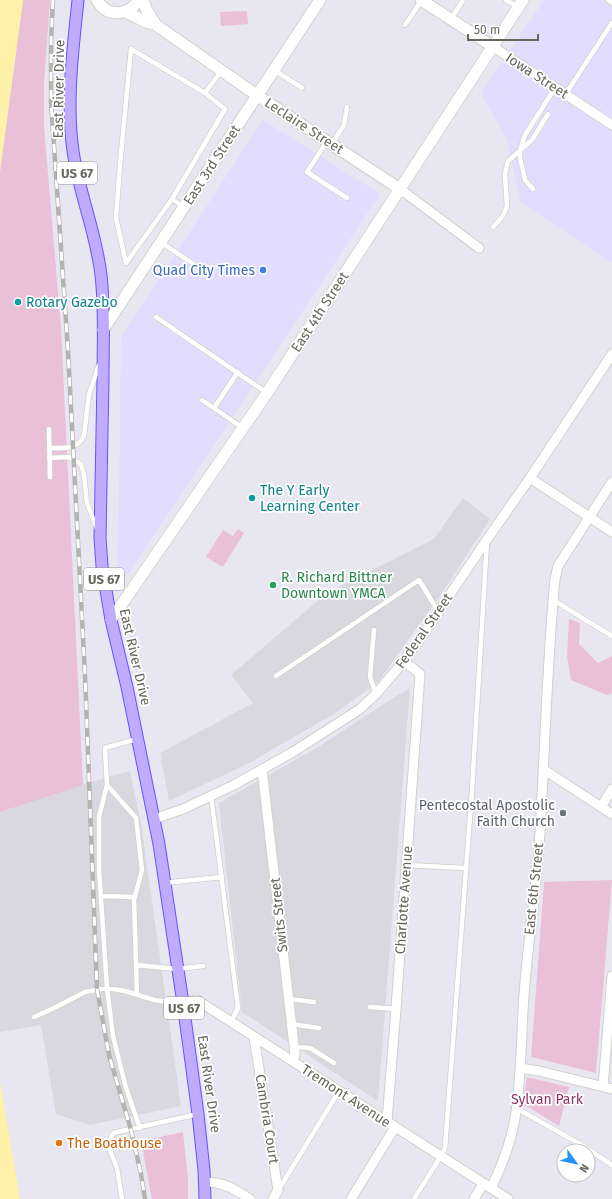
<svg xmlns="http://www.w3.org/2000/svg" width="612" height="1199" font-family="'Fira Sans',sans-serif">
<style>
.commercial{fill:#e2dcff}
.industrial{fill:#d9d8df}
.green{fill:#eac0d9}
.water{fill:#fff1a7}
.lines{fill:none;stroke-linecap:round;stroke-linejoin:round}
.service-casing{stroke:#d1d1c9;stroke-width:6}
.minor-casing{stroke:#d1d1c9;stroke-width:11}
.tertiary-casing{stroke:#d1d1c9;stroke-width:13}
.secondary-casing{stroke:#d7d7ce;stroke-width:13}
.primary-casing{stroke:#6753fc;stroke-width:13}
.service{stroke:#fff;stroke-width:4.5}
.minor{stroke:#fff;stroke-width:9}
.tertiary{stroke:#fff;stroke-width:11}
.secondary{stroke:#fff;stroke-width:11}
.primary{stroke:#c0acff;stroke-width:11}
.rail-casing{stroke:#b3b3b0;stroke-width:4.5}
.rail{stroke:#fff;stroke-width:3;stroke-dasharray:9;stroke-linecap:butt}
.shop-dot{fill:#3f7fe0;stroke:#fff;stroke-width:1.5}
.culture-dot{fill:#0f9aa8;stroke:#fff;stroke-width:1.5}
.leisure-dot{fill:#2e9e5b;stroke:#fff;stroke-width:1.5}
.worship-dot{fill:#6b7280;stroke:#fff;stroke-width:1.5}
.food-dot{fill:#e8710a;stroke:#fff;stroke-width:1.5}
.labels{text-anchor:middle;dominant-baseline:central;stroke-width:3.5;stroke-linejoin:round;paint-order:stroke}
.shield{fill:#fff;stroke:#95958e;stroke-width:1}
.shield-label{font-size:13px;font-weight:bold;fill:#67675d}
.street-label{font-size:14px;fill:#67675d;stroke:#fff}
.shop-label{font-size:14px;fill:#366cbe;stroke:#fff;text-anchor:end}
.culture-label{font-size:14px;fill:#0d838f;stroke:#fff;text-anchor:start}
.leisure-label{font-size:14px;fill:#27864d;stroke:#fff;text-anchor:start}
.worship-label{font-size:14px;fill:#5b616d;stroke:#fff;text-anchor:end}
.park-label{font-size:14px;fill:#923167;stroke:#fff}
.food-label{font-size:14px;fill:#c56008;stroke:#fff;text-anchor:start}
</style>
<rect width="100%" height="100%" fill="#e8e6f1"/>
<path class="commercial" d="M544,0H612V262L521,203L507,140L481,93Z
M263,120L380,194L128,574L118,571L121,337Z"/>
<path class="industrial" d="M463,498L490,519L440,596L378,682L334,714L249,763L169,801L160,753L253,703L231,675L327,593L434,539Z
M410,688L378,1101L242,1012L219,803L318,747L393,698Z
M130,771L141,824L181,1106L90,1125L56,1114L41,1025L0,1032V812L67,789Z"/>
<path class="green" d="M23,0H50L44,83V127L61,327L83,785L0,812V171Z
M247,11L248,24L221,26L220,12Z
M238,529L244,533L223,567L206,557L223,530L233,536Z
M569,619L580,623L579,644L598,663L612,656V693L607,695L571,680L567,656Z
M612,880L596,1073L531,1057L544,882Z
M527,1077L569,1087L559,1126L523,1104Z
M183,1132L188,1179V1199H152L141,1141Z"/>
<path class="water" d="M0,0H23L0,171Z
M0,1082L20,1199H0Z"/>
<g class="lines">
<g class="service-casing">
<path id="service" d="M506,0L518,7
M608,0L612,3
M451,19L463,0
M405,25L422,0
M274,70L302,88
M205,93L225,109L172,199L126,263L116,218L120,165L131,49L205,93L222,70
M565,95L612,23
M327,141L307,172L347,198
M332,144L344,125L347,107
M533,189L525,180L520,158V151L525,135L555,88
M172,199L184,207
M493,227L503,216L507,206L505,174L508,161L532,140L548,114
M162,243L192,263
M156,317L267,393
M202,400L243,428
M214,408L238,372
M49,429L50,477
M49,448C63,448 77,450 84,436L89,394L99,365
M49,458L69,457L81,464L84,475L87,503L97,529
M553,600L612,636
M374,630L370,677L376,694
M276,676L419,580L438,611
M137,739L105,748L107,785L99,817V869L107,988L113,1036L126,1088L140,1128
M107,785L136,818L142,870L134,900L137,995
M211,795L238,1008L231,1022
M406,865L465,868
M164,883L222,877
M101,896L135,897
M136,965L177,969L203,966
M288,999L314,1002
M370,1007L396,1009
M34,1017L56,1007L85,992L107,988L125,991L154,1000L168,1002L183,1003
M291,1024L319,1028
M295,1047L310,1048L334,1063
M516,1108L580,1144L612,1165
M279,1189L339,1091
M122,1199L117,1168L110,1150L109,1142L113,1133L198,1114
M414,1199L441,1156L445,1148L472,790L487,541"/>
</g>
<g class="minor-casing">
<path id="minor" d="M492,46L612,125
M400,189L479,248
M530,478L612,532
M262,769L295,1054L293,1061
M543,769L612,814
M601,807L612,789
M154,819L183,809L234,785L293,752L360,709L376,694L404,661L422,636L488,538L530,478L612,354
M183,1003L197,1000L508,1199
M254,1037L278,1190L273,1199
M520,1068L539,1071L612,1089
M603,1087L612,976
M387,1121L396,1009L420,674L404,661
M205,1182C224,1182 234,1189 250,1199
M491,1188C502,1166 511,1142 515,1118C522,1077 521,1036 524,995C528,940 537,886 540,832C545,748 547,663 555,579L558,566L612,482
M351,1199L395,1127
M474,1199L484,1183"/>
</g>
<g class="tertiary-casing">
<path id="tertiary" d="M97,0C107,18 128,16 139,0
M143,0L146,9L156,25
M421,0L492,46
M126,12L146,22L156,25L258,96L400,189
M103,330L320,0"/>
</g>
<g class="secondary-casing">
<path id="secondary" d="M111,620L267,393L523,0"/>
</g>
<g class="primary-casing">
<path id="primary" d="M78,0C73,49 66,101 73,151C79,193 96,232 101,275C105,310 103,345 103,380C102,433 101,485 100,538L102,566L111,620L127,687L159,844L183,1003L198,1114L204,1170L205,1199"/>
</g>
<use href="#service" class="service"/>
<use href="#minor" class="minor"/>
<use href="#tertiary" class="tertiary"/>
<use href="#secondary" class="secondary"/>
<use href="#primary" class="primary"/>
<g class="rail-casing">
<path id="rail" d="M53,0L51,41V102L68,351L85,675L97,989L109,1055L131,1130L141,1174L145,1199"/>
</g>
<use href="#rail" class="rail"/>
</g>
<circle class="shop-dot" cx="263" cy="270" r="4"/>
<g class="culture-dot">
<circle cx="18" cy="302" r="4"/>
<circle cx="252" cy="498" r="4"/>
</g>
<circle class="leisure-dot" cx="273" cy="585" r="4"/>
<circle class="worship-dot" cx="563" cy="813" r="4"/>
<circle class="food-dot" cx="59" cy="1143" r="4"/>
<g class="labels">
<g class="shield">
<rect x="57" y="162" width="40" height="22" rx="3"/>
<rect x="84" y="568" width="40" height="22" rx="3"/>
<rect x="164" y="997" width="40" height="22" rx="3"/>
</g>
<g class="shield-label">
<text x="77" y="173">US 67</text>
<text x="104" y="579">US 67</text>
<text x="184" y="1008">US 67</text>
</g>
<g class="street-label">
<text transform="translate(537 76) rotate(33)">Iowa Street</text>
<text transform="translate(59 89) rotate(-89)">East River Drive</text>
<text transform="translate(304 126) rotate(33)">Leclaire Street</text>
<text transform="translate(212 165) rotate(-57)">East 3rd Street</text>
<text transform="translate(320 312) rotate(-57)">East 4th Street</text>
<text transform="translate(424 631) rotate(-55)">Federal Street</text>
<text transform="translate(135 657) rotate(77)">East River Drive</text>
<text transform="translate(534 889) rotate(-84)">East 6th Street</text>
<text transform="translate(404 900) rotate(-86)">Charlotte Avenue</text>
<text transform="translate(279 915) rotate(-96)">Swits Street</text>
<text transform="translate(209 1084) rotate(82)">East River Drive</text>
<text transform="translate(346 1096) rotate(33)">Tremont Avenue</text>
<text transform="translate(267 1119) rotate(81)">Cambria Court</text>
</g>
<g class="shop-label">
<text x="255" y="270">Quad City Times</text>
</g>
<g class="culture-label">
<text x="26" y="302">Rotary Gazebo</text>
<text x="260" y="490">The Y Early<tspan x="260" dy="16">Learning Center</tspan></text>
</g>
<g class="leisure-label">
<text x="281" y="577">R. Richard Bittner<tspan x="281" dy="16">Downtown YMCA</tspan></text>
</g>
<g class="worship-label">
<text x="555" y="805">Pentecostal Apostolic<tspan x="555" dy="16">Faith Church</tspan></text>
</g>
<g class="park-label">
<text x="547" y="1099">Sylvan Park</text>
</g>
<g class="food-label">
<text x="67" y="1143">The Boathouse</text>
</g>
</g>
<g transform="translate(576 1163) rotate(123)"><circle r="19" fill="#ffffff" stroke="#c2c2be"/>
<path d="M0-3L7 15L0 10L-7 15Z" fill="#2593f7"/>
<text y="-6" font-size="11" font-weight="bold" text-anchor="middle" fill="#67675d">N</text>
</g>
<path d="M468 34v6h70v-6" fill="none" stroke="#67675d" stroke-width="2"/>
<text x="474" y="34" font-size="12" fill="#67675d" stroke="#ffffff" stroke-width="3" paint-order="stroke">50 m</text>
</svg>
